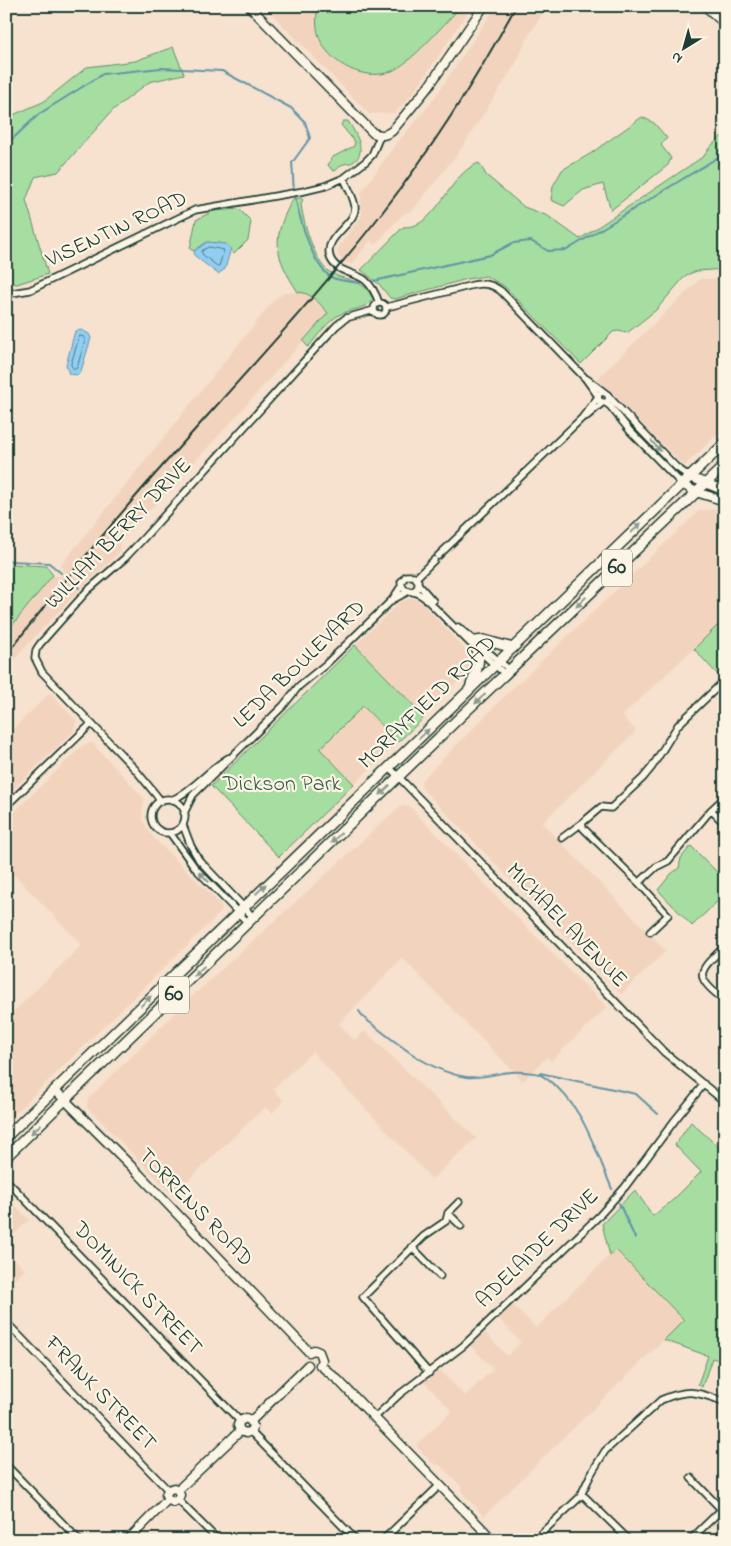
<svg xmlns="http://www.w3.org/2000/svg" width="731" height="1546" viewBox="0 0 731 1546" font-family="'Indie Flower',sans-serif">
<rect width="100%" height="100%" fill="#f6e2ce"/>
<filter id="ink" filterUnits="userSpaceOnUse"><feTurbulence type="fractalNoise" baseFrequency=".02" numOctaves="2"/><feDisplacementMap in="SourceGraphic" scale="10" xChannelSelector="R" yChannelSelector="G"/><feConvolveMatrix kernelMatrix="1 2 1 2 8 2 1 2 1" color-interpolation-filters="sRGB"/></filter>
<g filter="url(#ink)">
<path fill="#f2d4be" d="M264 6H472L414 92 395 113 369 114Z
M496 6H547L529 35 515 65 461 149 413 210 402 215 375 245 370 241 352 264 345 262 339 257 337 249 362 215 361 193 395 145 431 103Z
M700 279H725V427L684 466 597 379Z
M294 292H305L312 295 328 313 223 431 120 542 119 553 82 587 28 644 6 670V633L53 575 59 577 63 572 61 565 274 300 284 293Z
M716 509 725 511V619L622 716 636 731 542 823 666 951 621 994 422 788 421 781 508 693 699 511Z
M413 598 421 602 469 654 472 660 470 669 447 692 425 717 355 645 401 601Z
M50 693 76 720 74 731 6 796V729L10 732Z
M363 706 398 742 354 784 320 749Z
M92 743 144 798 142 819 151 835 221 905 222 911 6 1122V1019L82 945 6 866V820L83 745Z
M400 806H409L546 947 607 1007 551 1061 547 1057 523 1081 402 958 339 1024 354 1040 365 1031 476 1138 432 1179 312 1052 273 1089 284 1101 272 1113 265 1107 173 1195 87 1107 88 1099 183 1005Z
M6 1197 29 1220 6 1242Z
M6 1250 25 1270 6 1287Z
M615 1250 684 1320 484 1516 464 1495 461 1486 441 1466 431 1462 416 1445 452 1411 420 1378 437 1367 465 1396 493 1369 467 1342 481 1328 507 1356 521 1342 495 1315 510 1302 536 1328Z"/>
<path fill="#a6dda1" stroke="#628d6a" d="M318 6H460L457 11C442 26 411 63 392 71 368 81 338 68 324 47 316 35 315 20 318 6Z
M173 47 184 74 149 82 113 110 58 172 35 177 26 200 48 274 17 284 6 282V118L43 102 87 67 135 61Z
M642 117 654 123 667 138 661 145 671 158 668 165 611 210 603 184 583 190 564 206 551 200 553 186 562 170 590 154Z
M343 121H348C354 131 369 152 353 162 350 164 345 163 341 165 339 167 338 169 335 171L332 170 328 165 333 157 354 146 355 142 341 125Z
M725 133V269L697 271 686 275 656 310 627 333 618 331 613 332 581 364 504 286 486 276 467 279 395 299 390 298 379 284 361 270 403 227C438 229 448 173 479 163L486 175 524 207 548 216 580 239 704 156 710 147Z
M301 198 303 200 301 203C302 219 315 262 328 271 346 283 362 276 373 299 367 309 351 309 341 314 328 320 318 336 308 347L303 341 328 313C319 303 312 293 298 292 274 256 271 238 293 199Z
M239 209 251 221 248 240 234 254 226 244 207 242 194 251 190 249 196 220 213 211Z
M6 561 12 564 46 566 53 575 6 633Z
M721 622 725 626V668L718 675 694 649Z
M355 645 425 717 398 742 363 706 320 749 354 784 279 857 211 786Z
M691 846 725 880V894L692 926 658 890 671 874 679 868 681 858Z
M691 1122 725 1153V1362L712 1358 702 1387 698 1384 708 1356 664 1340 684 1320 616 1250 610 1256 602 1224 635 1190 653 1216 673 1200 701 1172 675 1145Z"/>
<path fill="#92cef2" stroke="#6494a6" d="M207 242 226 244 231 248 225 269 218 274 195 256 194 251Z
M82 330 89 334 91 338 81 371 78 375 69 374 66 365 75 331Z"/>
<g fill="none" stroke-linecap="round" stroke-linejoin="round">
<path stroke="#4d7780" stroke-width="1" d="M209 247 224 250 219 266H217L202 254V251Z
M80 336 84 337 85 340 77 368 74 369 71 365Z"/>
<path stroke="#6494a6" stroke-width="2" d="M6 145 39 114 103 74 161 68 222 71 291 108 305 122 310 138 292 163C293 172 293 182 294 191 298 212 312 269 333 278 341 281 352 282 360 283
M374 281 490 255 513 243 531 241 548 251 567 250 725 153
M6 558 11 561 49 563 61 573
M71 582 79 588
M359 1011 364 1018C395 1041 427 1071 466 1077 481 1079 496 1073 511 1072 518 1071 526 1072 534 1073 539 1073 543 1076 547 1079 583 1104 595 1150 612 1189
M540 1073 636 1094 658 1114
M619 1203 635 1238"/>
<g stroke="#1f3d34" stroke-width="9">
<path id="street" d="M344 178C347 187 354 197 355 207 356 225 323 236 330 257 335 272 354 272 365 280 372 286 376 294 379 303
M6 294 30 290 195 210 304 191 325 186 344 178 365 162 372 155 380 136
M374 309a6 6 0 1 1 12 0a6 6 0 1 1-12 0Z
M387 307 473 285C485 283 492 284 501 291L585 378 598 396
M587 379 604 392
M609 397 676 467 690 477
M606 403 609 399 608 395 604 392 600 393 598 396 599 401 606 403 610 406 630 431 682 484
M582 418 587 416 602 403
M438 556 582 418 598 397
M416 578 434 560
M419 585 433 601
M413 592 418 587V581L414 576H406L401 582C403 591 406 590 413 592 417 592 422 596 425 598L470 643 506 675
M392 600 407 592
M458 627 510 670
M389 767 664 1052 725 1102
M151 816a17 17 0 1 1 34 0a17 17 0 1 1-34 0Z
M172 800C194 790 208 770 228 758
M161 801 135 769 42 672 35 658 36 650 40 644 87 591 125 558 142 540 336 326 346 318 374 310
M6 806 91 724
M711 810 725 824
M184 813 193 795 283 706 299 686 325 665 392 600 402 585
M183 825 191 846 199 860 254 918
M170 833 196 869 248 923
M562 838 582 823
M639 883 656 867 668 861 711 810 725 797
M650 932 668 915 639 883 583 828 582 823 601 807 611 808 643 778 652 767 678 725 725 680
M725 946C697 973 693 975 725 1001
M8 1182 240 1421
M448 1213 461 1226
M412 1247 440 1276
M6 1322 168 1490
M429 1373 363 1297 424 1236 446 1221 448 1213 459 1202
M375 1417 400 1394 463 1346 599 1216 625 1187 675 1120 704 1084
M250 1431 356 1540
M6 1465 79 1540
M691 1478 721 1509
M582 1494 629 1540
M178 1500 218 1540
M383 1540 440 1485
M534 1540 580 1497 591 1474 605 1451 661 1400C689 1388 698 1392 725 1402
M690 1540 725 1506"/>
</g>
<g stroke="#1f3d34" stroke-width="11">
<path id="secondary" d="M249 6 373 133C381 136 385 136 392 131L429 86 484 6
M705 6 725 24
M714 6 725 17
M690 477 725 491
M682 484 696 492 725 501
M55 1090 139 1174 309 1352
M309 1352 314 1350 319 1352 322 1360 320 1365
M320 1365 338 1380 493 1540
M251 1421 308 1365
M240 1431 246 1433 251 1431 253 1426 251 1421
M240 1431 238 1425 240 1421 246 1418 251 1421
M178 1490 240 1431
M168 1499 173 1502 178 1500 180 1495 178 1490
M168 1499 166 1495 168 1490 174 1488 178 1490
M128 1540 168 1499"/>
</g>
<g stroke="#1f3d34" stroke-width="12">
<path id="primary" d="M476 641 484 640 513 648
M470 688C474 675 482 664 477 650
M6 1137 725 443
M6 1157 458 719 725 465"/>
</g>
<use href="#street" stroke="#fcf5e5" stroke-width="5.5"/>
<use href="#secondary" stroke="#fcf5e5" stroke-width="8"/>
<use href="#primary" stroke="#fcf5e5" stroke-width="9"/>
<path stroke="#1f3d34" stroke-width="2" d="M6 655C51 598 96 542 143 488 222 398 304 312 378 218 430 152 476 80 516 6"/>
</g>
<defs><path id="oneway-solid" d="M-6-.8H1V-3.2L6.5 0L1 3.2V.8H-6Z" transform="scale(1.25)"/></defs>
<g fill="#8e998c">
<use href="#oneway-solid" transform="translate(656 446) rotate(48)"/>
<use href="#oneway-solid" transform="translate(636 528) rotate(-44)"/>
<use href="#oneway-solid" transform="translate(581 602) rotate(136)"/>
<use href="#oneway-solid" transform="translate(480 699) rotate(137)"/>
<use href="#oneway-solid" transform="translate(424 734) rotate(-44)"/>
<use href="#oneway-solid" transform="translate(385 790) rotate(136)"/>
<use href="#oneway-solid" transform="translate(336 838) rotate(136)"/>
<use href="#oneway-solid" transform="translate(204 877) rotate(-134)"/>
<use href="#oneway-solid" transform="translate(261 889) rotate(-44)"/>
<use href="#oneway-solid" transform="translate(199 971) rotate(136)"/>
<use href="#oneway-solid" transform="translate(146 1001) rotate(-44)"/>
<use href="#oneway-solid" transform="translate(36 1129) rotate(136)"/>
</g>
</g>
<g text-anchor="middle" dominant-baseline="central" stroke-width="4.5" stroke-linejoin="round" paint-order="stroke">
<g fill="#fcf5e5" stroke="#617469" stroke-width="1">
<rect x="602" y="549.5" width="30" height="37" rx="4"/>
<rect x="159" y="976.5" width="30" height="37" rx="4"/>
</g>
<g font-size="21" font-weight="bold" fill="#1f3d34">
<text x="617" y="568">60</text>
<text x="174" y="995">60</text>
</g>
<g font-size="22" fill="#1f3d34" stroke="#fcf5e5">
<text transform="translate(117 230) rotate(-25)">VISENTIN ROAD</text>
<text transform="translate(119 534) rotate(-46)">WILLIAM BERRY DRIVE</text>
<text transform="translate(300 665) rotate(-44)">LEDA BOULEVARD</text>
<text transform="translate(428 703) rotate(-44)">MORAYFIELD ROAD</text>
<text transform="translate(566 926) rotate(46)">MICHAEL AVENUE</text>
<text transform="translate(195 1208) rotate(46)">TORRENS ROAD</text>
<text transform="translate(538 1249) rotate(-44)">ADELAIDE DRIVE</text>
<text transform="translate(137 1289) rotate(46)">DOMINICK STREET</text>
<text transform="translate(100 1394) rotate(46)">FRANK STREET</text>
</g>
<g font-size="22" fill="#3a5d4a" stroke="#fcf5e5">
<text x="282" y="785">Dickson Park</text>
</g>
</g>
<rect width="731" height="1546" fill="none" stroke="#fcf5e5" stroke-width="25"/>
<rect x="12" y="12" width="706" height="1521" fill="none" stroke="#1f3d34" stroke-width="2" filter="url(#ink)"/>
<g transform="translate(684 48) rotate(217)" stroke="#fcf5e5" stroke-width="4" paint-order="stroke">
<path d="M0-4L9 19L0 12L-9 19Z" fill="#1f3d34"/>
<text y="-8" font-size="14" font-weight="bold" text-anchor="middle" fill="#1f3d34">N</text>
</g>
</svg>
